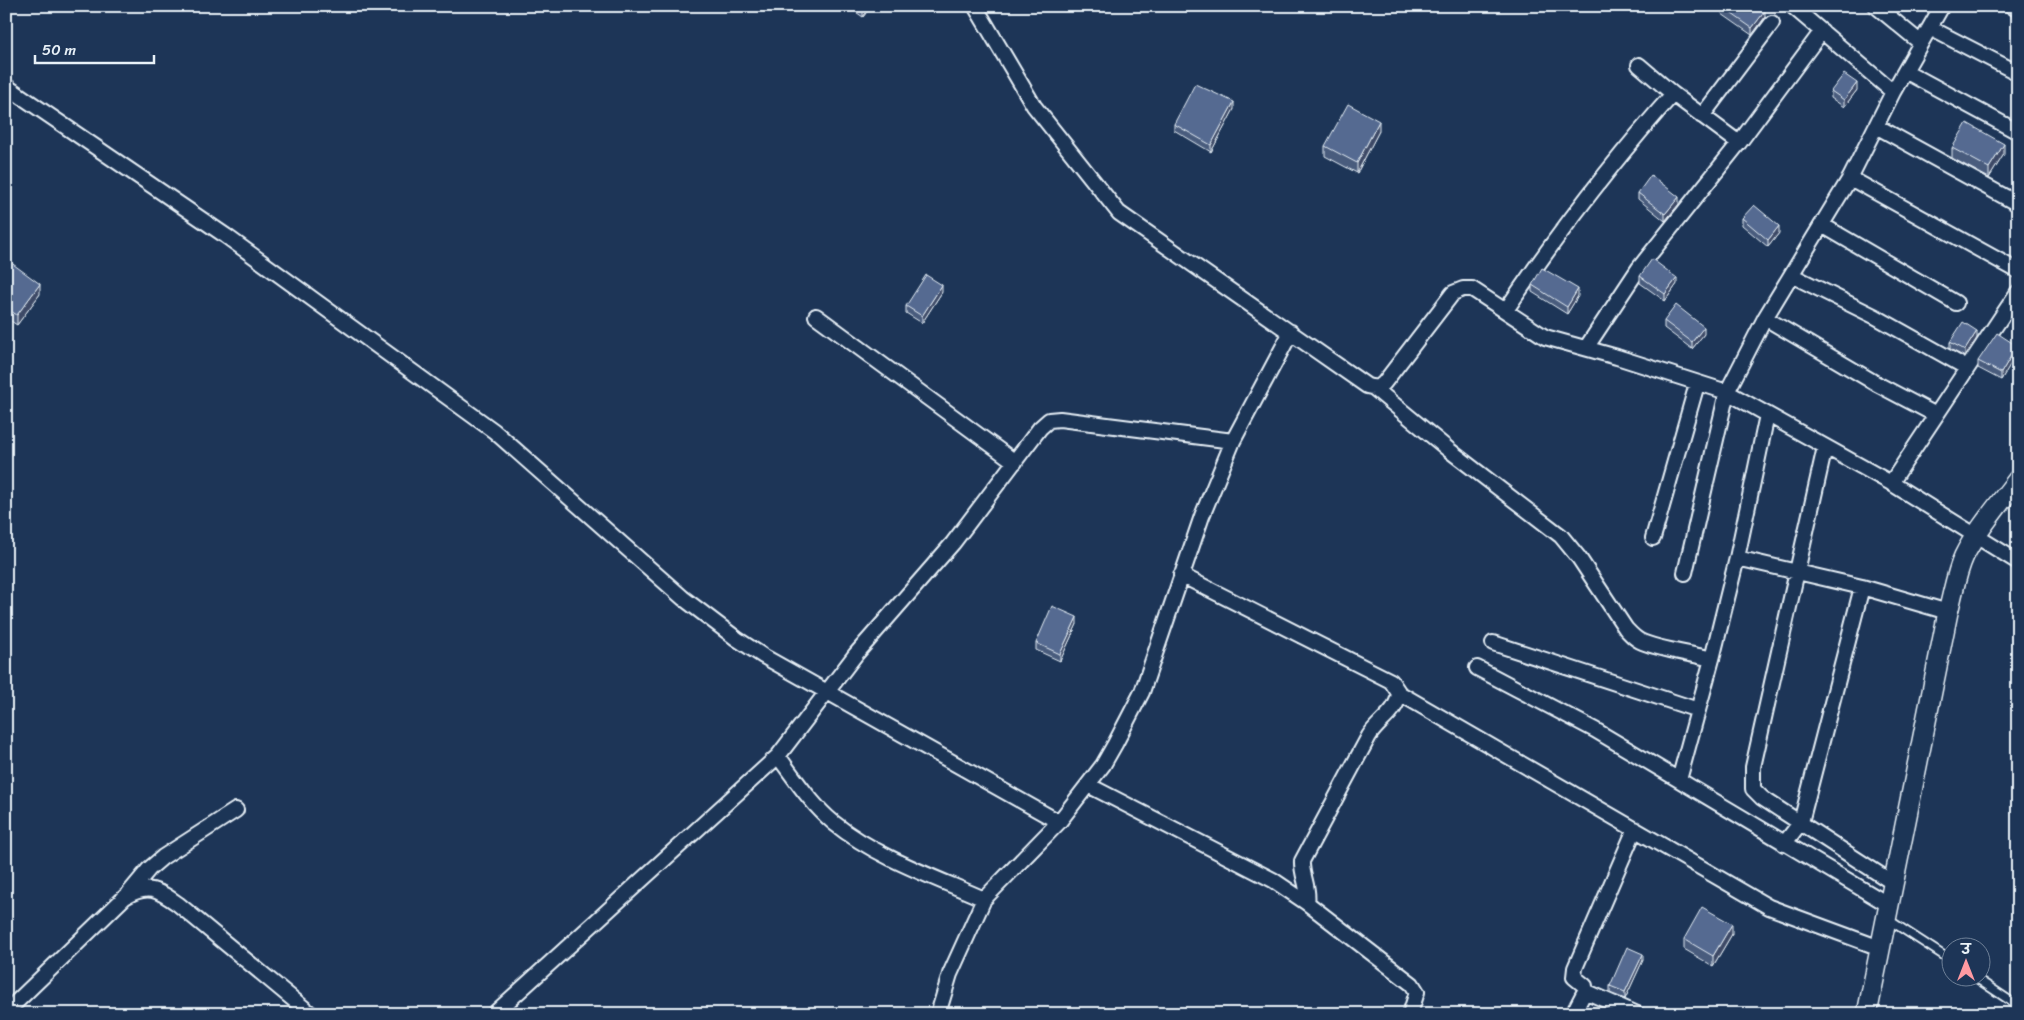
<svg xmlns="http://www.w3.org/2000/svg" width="2024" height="1020" viewBox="0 0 2024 1020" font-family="Sriracha,'Playpen Sans Deva',sans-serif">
<rect width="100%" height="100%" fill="#1d3557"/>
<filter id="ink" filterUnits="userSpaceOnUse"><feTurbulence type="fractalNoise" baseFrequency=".02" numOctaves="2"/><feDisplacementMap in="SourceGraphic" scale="10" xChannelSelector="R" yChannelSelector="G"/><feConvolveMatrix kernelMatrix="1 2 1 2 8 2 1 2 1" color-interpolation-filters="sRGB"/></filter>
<g filter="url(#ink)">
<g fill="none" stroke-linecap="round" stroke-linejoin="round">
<g stroke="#e8f1f8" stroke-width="11">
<path id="lane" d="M1889 920 1952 961
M1976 978 2018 1006"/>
</g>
<g stroke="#e8f1f8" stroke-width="18">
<path id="street" d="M975 6 1034 106 1119 213 1367 386C1374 388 1379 388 1384 383L1453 293 1463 289H1472L1545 337 1617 357 1727 392 1891 483 2018 562
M1792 6 1893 92
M1876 6 1921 43
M2012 6 2018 10
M1930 28 2018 73
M1639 65 1673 94 1739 143
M1905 71 2018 132
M6 86 226 236 494 431 683 598 737 639 763 656 1059 822
M1702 116 1772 23
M1876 126 2018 204
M1850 178 2018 271
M1822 225 1956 303
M1791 275 1876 317 1967 368
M1506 310C1557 235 1612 162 1673 94
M816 316 1015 462
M1765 318 1877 384 1936 415
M1586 348 1639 268 1739 143 1822 31
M1374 388 1449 450 1561 536 1579 558 1626 629C1630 633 1634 638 1640 641 1656 649 1693 654 1712 659
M1825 447 1753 767V789L1762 798 1893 883
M1891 483 2018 292
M1653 538 1697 384
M1737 558 1767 415
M1685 573 1727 392 1765 318 1850 178 1893 92 1942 6
M1181 575 1391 681 1399 693C1397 713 1379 720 1369 736L1302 861C1301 875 1310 888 1307 903
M1493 643 1698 710
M1477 668 1595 730 1889 905
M1399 693 1769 907 1880 948
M778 756C795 779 812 805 834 823 876 857 934 877 984 899
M1679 780 1712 659 1737 558 1862 587 1948 612
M1088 785 1273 880 1307 903 1412 984 1417 992 1410 1014
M1784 844 1801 822 1862 587
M129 893 149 869 163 857 236 810
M1585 991 1637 1014
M6 1012 125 897C148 883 158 890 178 904L311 1014
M494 1014 778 756 856 654 953 543 1040 428 1049 420 1060 419 1233 441
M938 1014 950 974 984 899 1059 822 1103 765 1115 744 1142 692 1202 516 1233 441 1291 332
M1573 1014 1585 991V986L1574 977 1575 968 1635 829"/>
</g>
<g stroke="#e8f1f8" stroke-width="22">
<path id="secondary" d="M1867 1014 1948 612C1953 594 1956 573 1964 556 1976 531 2001 502 2018 479"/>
</g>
<use href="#lane" stroke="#1d3557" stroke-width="7"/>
<use href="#street" stroke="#1d3557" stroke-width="14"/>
<use href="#secondary" stroke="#1d3557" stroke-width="19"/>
</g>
<path fill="#495b7d" stroke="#e8f1f8" d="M847 6H871L863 17Z
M1722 7 1765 17 1752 35 1722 14Z
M2018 49V63L2015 62V55Z
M1857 90 1844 107 1831 98V91Z
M1234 109 1211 152 1174 130V124Z
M1379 131 1357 173 1325 156V146Z
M1952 148 2004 154 1989 178 1952 158Z
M1638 193 1679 204 1665 221 1638 199Z
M1742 218 1779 233 1768 247 1742 225Z
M6 259 40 294 17 325 6 318Z
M1640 276 1677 284 1665 301 1640 283Z
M1532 285 1578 296 1567 314 1532 292Z
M942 292 922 323 906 313V306Z
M1664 321 1704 334 1692 349 1664 328Z
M1977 338 1965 357 1950 349V342Z
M2017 353 2001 380 1978 368V361Z
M1077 624 1060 661 1036 650V643Z
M1732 934 1713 966 1684 949V939Z
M1643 960 1625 999 1610 993V986Z"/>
<path fill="#3c4a66" stroke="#e8f1f8" d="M864 6H871L863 17V8Z
M1765 11V17L1752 35V28Z
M1857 83V90L1844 107V100Z
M1234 102V109L1211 152V145Z
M1379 121V131L1357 173V163Z
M2004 144V154L1989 178V168Z
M1679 197V204L1665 221V214Z
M1779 226V233L1768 247V240Z
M1677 278V284L1665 301V294Z
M40 284V294L17 325V315Z
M942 285V292L922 323V316Z
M1578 289V296L1567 314V307Z
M1704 327V334L1692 349V342Z
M1977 331V338L1965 357V350Z
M2017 346V353L2001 380V373Z
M1077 617V624L1060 661V654Z
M1732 924V934L1713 966V956Z
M1643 954V960L1625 999V992Z"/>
<path fill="#556a91" stroke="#e8f1f8" d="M1723 6H1761L1765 11 1752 28 1722 7Z
M2018 49V56L2015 55Z
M1844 74 1857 83 1844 100 1831 91Z
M1195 84 1234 102 1211 145 1174 124Z
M1348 104 1379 121 1357 163 1325 146Z
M1967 123 2004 144 1989 168 1952 148Z
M1651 175 1679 197 1665 214 1638 193Z
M1754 205 1779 226 1768 240 1742 218Z
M6 259 40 284 17 315 6 308Z
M1652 259 1677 278 1665 294 1640 276Z
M1542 268 1578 289 1567 307 1532 285Z
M926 275 942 285 922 316 906 306Z
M1676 305 1704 327 1692 342 1664 321Z
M1963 322 1977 331 1965 350 1950 342Z
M1997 333 2017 346 2001 373 1978 361Z
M1052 606 1077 617 1060 654 1036 643Z
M1702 907 1732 924 1713 956 1684 939Z
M1627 947 1643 954 1625 992 1610 986Z"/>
</g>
<rect width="2024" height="1020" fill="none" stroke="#1d3557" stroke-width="25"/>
<rect x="12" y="12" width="1999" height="995" fill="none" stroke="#e8f1f8" stroke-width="2" filter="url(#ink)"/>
<g transform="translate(1966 962)"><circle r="24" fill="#1d3557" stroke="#6e8097"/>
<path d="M0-4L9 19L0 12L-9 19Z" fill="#ff9aa2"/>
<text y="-8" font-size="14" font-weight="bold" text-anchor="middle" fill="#e8f1f8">उ</text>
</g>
<path d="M35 55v8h119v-8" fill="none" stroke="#e8f1f8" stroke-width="2.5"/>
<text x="42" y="55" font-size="15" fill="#e8f1f8" stroke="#1d3557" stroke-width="4" paint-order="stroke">50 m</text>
</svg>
